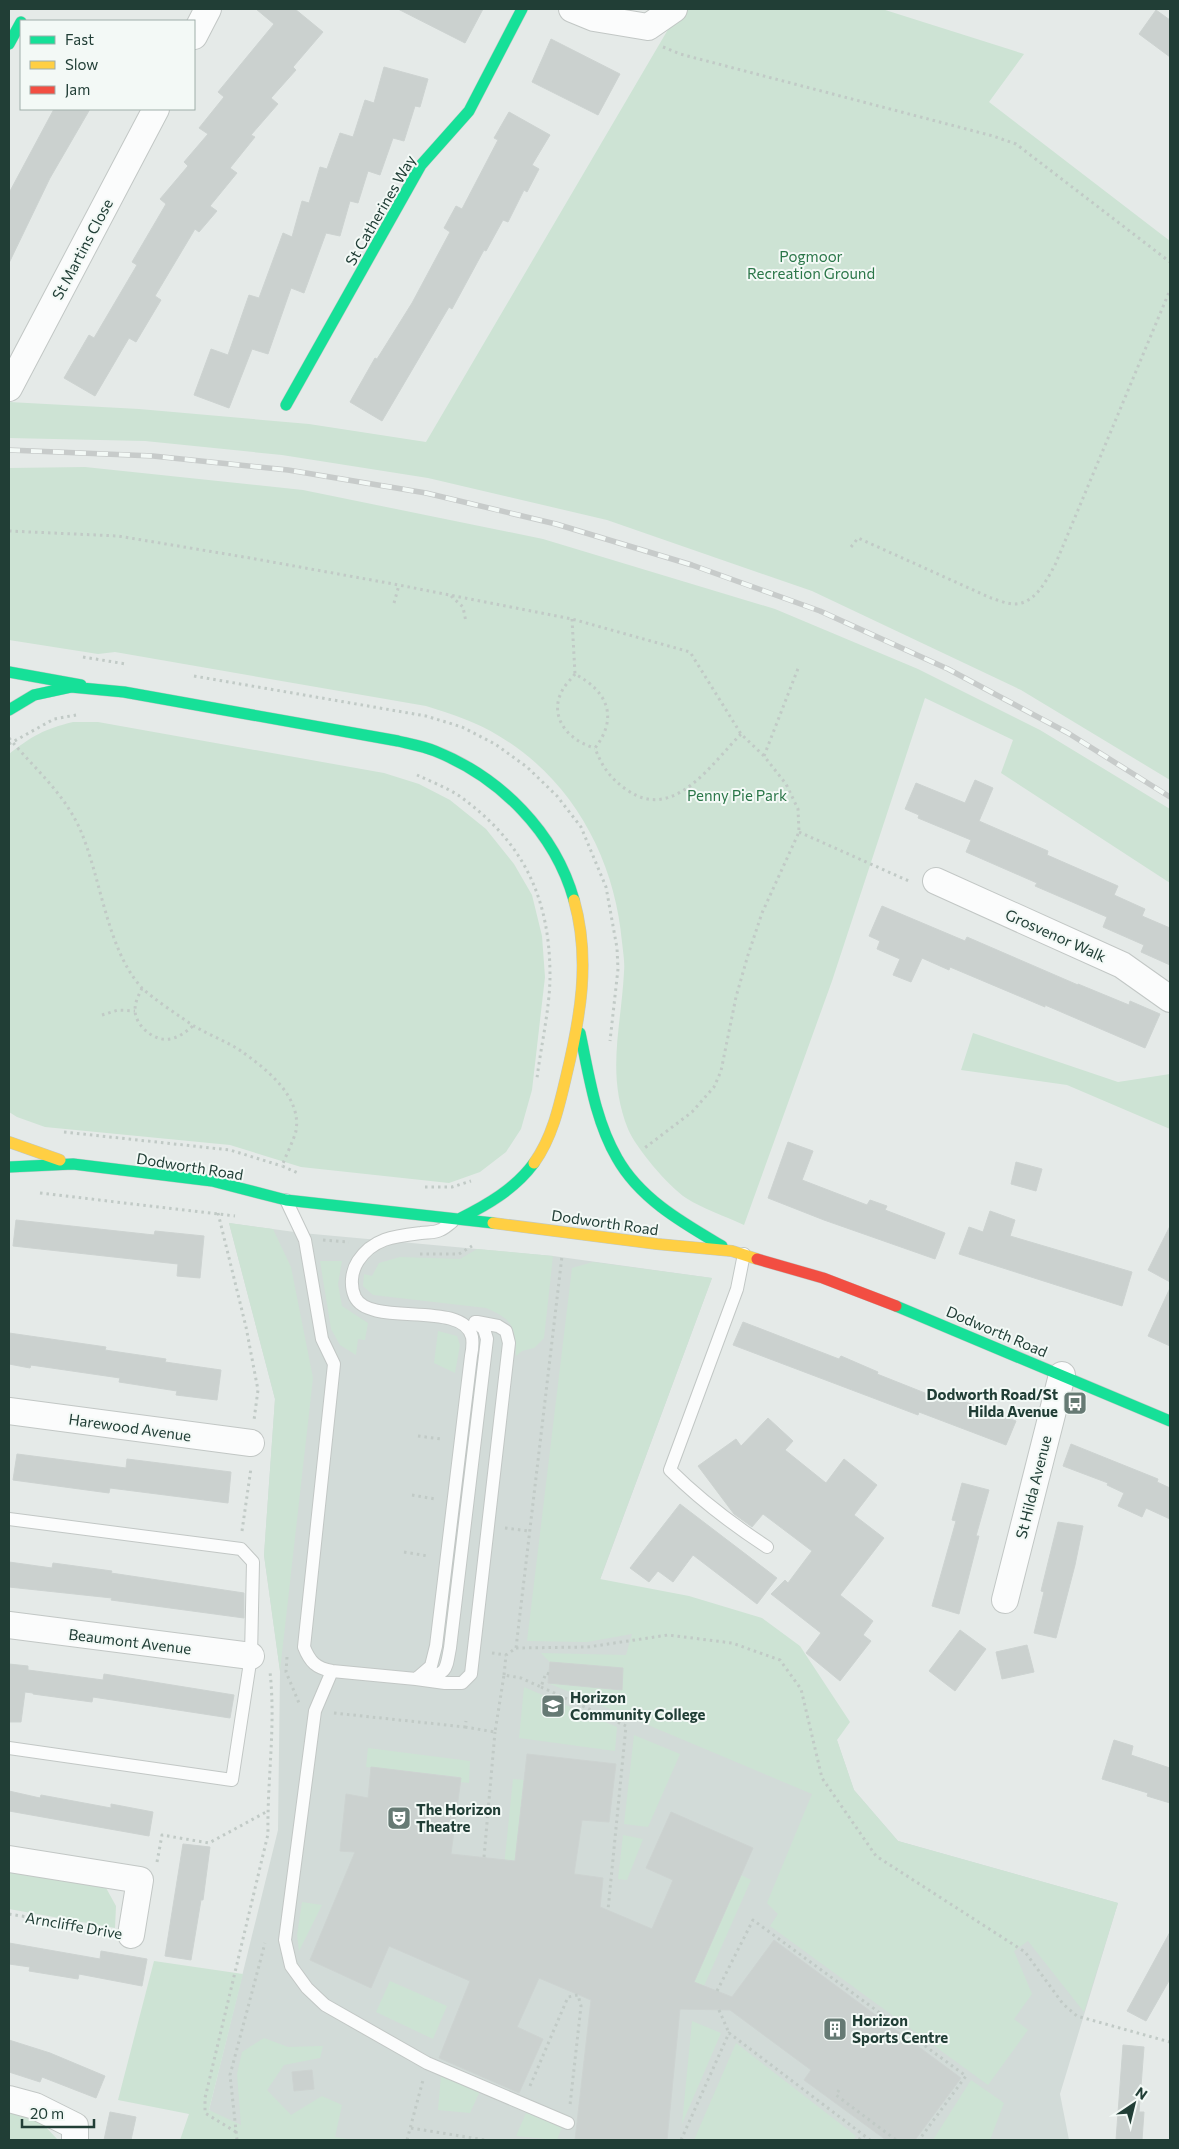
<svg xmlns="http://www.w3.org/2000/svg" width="1179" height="2149" viewBox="0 0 1179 2149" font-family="Commissioner,sans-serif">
<rect width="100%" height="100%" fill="#e5eae8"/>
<path fill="#d2dbd8" d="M229 1223 302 1233 553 1256 712 1278 587 1615 812 1667 854 1790 898 1841 1118 1903 1060 2094 1069 2140H252L209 2110 278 1830 280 1671 264 1555 275 1399Z"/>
<path fill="#cde3d4" d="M680 9H882L1024 54 989 102 1170 241V780L1021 690 812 591 607 520 428 478 282 455 145 441 9 438V402L139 409 309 424 426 442Z
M85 467 303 490 543 539 775 609 918 669 1040 730 1170 809V883L1001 773 1013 740 925 698 832 981 744 1225C725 1216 703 1209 686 1198 668 1186 636 1148 628 1129 606 1073 621 1029 624 972 625 962 623 952 622 942 615 859 572 779 499 736 477 722 451 714 426 706L115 652 98 654 9 640V468Z
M73 722H98L384 773 419 784 450 800 486 829 514 864 532 895 542 936 545 977 532 1090 521 1129 506 1152 480 1172 449 1183 301 1167 230 1145 45 1127 17 1117 9 1112V754C32 736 44 729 73 722Z
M973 1033 1118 1082 1170 1074V1129L1067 1085 961 1070Z
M229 1223 273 1229 291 1267 313 1378 280 1671 264 1555 275 1399Z
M477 1249 553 1256 544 1338 534 1348 522 1351 516 1356C515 1327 514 1320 486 1308L373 1295 363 1286 364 1274 372 1276 379 1263 400 1257 460 1259Z
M320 1261H342L338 1284 342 1306 368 1323 365 1340 358 1339 356 1355 340 1345 331 1329Z
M593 1262 712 1278 600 1579 689 1596 762 1618 800 1646 850 1722 837 1740 854 1790 898 1841 1118 1903 1084 2012 1028 1941 1014 1951 1032 1994 1014 2019 1028 2030 988 2085 770 1926 778 1914 767 1903 812 1794 548 1683 550 1662 541 1653 626 1655 632 1634 587 1642 527 1641 572 1268Z
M438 1331 457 1336 460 1345 455 1373 434 1363Z
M524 1687 617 1727 615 1751 519 1738Z
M634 1735 680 1754 648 1827 624 1824Z
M368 1748 470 1761 469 1783 460 1782V1777L366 1767Z
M513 1779 524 1780 514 1867 504 1866Z
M623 1835 643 1839 627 1880 618 1879Z
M9 1870 105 1886 116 1906 115 1928 9 1909Z
M741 1875 751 1880 704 1986 694 1982Z
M302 1902 322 1905 299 1951 297 1935Z
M154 1961 243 1974 209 2110 241 2125 237 2074 242 2052 264 2038 288 2047 323 2046 320 2058 284 2065 267 2090 291 2115 322 2096 342 2105 335 2137 354 2140H180L189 2114 118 2100Z
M390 1981 447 2006 433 2039 376 2012Z
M692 2021 721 2033 682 2124Z
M736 2043 856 2136 853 2140H694Z
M441 2075 480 2091 470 2113 438 2110Z
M971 2080 1004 2103 990 2140H933Z
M16 2113 42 2123 58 2140H9V2114Z
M526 2113 562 2127 557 2140 516 2136Z"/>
<path fill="#cbd1cf" stroke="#cdd3d1" d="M256 9H295L323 32 293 67 296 70 271 98 278 104 251 135 255 137 230 168 237 173 210 206 217 211 199 232 195 229 155 296 161 300 136 342 129 338 95 396 64 378 89 335 94 338 137 265 132 262 166 204 160 199 188 166 184 162 208 134 199 128 224 97 218 92 274 24Z
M398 9H483L465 43Z
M1156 10 1170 20V57L1139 34Z
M551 39 620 74 598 115 532 82Z
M384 67 428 79 420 107 415 106 404 141 393 138 380 175 368 171 358 203 350 201 340 236 326 233 304 293 291 288 268 354 252 349 229 408 194 395 211 349 228 355 249 295 259 298 283 233 292 237 302 201 309 203 320 167 327 169 340 133 353 137 365 100 374 103Z
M54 109H90L50 178 9 263V193Z
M509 112 550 135 532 165 539 169 527 192 524 190 508 222 503 220 486 251 484 250 452 309 449 307 382 421 350 402 375 358 377 359 412 303 450 232 444 228 456 206 462 209 498 140 494 138Z
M975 780 993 788 979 821 1048 851 1047 855 1118 886 1114 895 1145 909 1142 916 1170 928V965L1141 952 1144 945 1103 927 1107 917 1035 886 1037 883 966 852 971 840 918 818 919 815 905 809 916 783 965 803Z
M882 906 965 941 967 937 1078 985V984L1129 1005 1130 1001 1160 1014 1145 1048 1045 1005V1007L950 967 949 970 922 958 911 982 893 975 900 959 877 949 880 941 869 936Z
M788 1142 813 1151 802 1180 867 1205 870 1200 887 1206 885 1210 945 1233 935 1259 824 1220 768 1198Z
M1016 1162 1042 1169 1036 1191 1011 1184Z
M990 1211 1015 1220 1010 1236 1132 1272 1122 1306 959 1254 969 1227 983 1232Z
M16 1220 154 1235 155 1231 204 1236 200 1278 177 1276 178 1264 13 1246Z
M1170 1226V1282L1148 1270Z
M1170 1288V1346L1148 1336Z
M743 1322 839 1359 841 1356 878 1372 877 1374 935 1397 937 1391 1016 1421 1006 1445 919 1412 918 1415 733 1345Z
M9 1333 106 1347 105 1350 166 1359 165 1362 221 1370 217 1400 176 1395 177 1391 119 1382 120 1378 31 1365 30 1368 9 1364Z
M768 1418 793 1441 785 1450 826 1483 844 1459 877 1485 854 1515 884 1538 840 1595 873 1621 863 1635 871 1641 840 1681 806 1653 821 1633 771 1594 785 1580 788 1583 812 1551 763 1514 752 1527 734 1514 698 1466 736 1439 741 1446Z
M1071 1444 1158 1479 1157 1482 1170 1488V1519L1146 1508 1142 1517 1118 1506 1124 1493 1107 1485 1108 1483 1063 1466Z
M17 1454 126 1468 127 1459 231 1472 228 1503 110 1488 109 1493 13 1480Z
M962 1483 989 1490 976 1536H979L959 1614 932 1606 956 1521 952 1520Z
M680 1504 777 1578 757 1604 693 1555 673 1582 658 1571 649 1582 630 1568Z
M1058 1522 1083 1526 1075 1565 1056 1638 1034 1633 1044 1592 1041 1591Z
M9 1562 52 1568 53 1563 112 1571 111 1573 244 1593V1618L111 1600 112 1598 9 1587Z
M960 1630 986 1649 955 1691 929 1671Z
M1027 1645 1034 1672 1002 1679 996 1652Z
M550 1662 623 1668 622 1690 548 1683Z
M9 1664 28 1666V1670L103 1680 104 1674 234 1695 230 1718 93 1697 92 1702 33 1694V1693L25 1692 21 1722H9Z
M1114 1740 1133 1746 1131 1755 1170 1768V1803L1147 1796 1148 1793 1102 1779Z
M527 1754 616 1764 609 1822 582 1820 574 1874 603 1878 600 1907 652 1929 673 1880 646 1868 671 1812 753 1848 694 1982 732 1997 774 1940 961 2078 915 2140H886L804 2080 811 2070 730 2010 680 2009 667 2140H575L591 2000 539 1978 517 2027 543 2039 519 2093 439 2058 470 1981 389 1946 371 1988 310 1960 355 1852 340 1851 346 1794 368 1798 371 1767 461 1778 451 1854 515 1861Z
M9 1791 40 1798 41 1795 111 1808V1804L153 1812 149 1836 9 1811Z
M183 1844 210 1847 203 1900H201L191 1960 165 1956Z
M1170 1932V1979L1146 2021 1127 2011Z
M9 1943 100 1959 101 1951 147 1959 142 1986 79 1974 78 1979 29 1971 30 1967 9 1964Z
M9 2040 50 2053 105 2076 96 2098 42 2077 40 2082 9 2072Z
M1123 2045 1144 2047 1139 2112H1144L1142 2140H1116Z
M312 2070 314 2089 294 2091 292 2072Z
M110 2112 136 2117 131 2140H104Z"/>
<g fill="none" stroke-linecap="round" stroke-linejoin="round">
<g stroke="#c2c7c5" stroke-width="14">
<path id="lane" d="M286 1200 305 1240 322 1339 334 1364 304 1647C310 1662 316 1668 332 1671L416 1679 431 1666 436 1646 471 1356C472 1351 473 1343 472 1337 463 1299 370 1328 355 1297 350 1286 351 1272 358 1261 373 1238 395 1236 421 1233 427 1232 435 1233 440 1230 444 1229 449 1224 452 1222
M744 1254 737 1289 670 1470C700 1500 732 1524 767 1547
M9 1519 241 1549 253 1562 251 1656 232 1780 9 1748
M332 1671 315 1711 285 1940 291 1966 307 1988 325 2005 427 2063 568 2123
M426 1677C448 1674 446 1668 450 1648L487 1339 484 1329 475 1322
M416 1679 445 1683H462L471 1674 509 1343 506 1331 498 1326 477 1322"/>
</g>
<g stroke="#c2c7c5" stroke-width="28">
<path id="street" d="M572 9 594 18 648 27 674 9
M194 36 208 9
M9 388 156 109
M936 881 1122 965 1170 999
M9 1411 251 1443
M1005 1600 1062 1375
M9 1625 251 1656
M9 1859 140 1880 131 1935
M9 2099 35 2106 75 2126V2140"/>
</g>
<g stroke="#c0c8c5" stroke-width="12">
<path id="fast" d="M9 44 21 22
M286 405 421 165 469 111 522 9
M9 672 81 685
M9 710 34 695 71 687 124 692 398 741C410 744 423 746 435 751 500 777 555 832 574 900
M580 1033C589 1075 595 1120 617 1158 640 1199 683 1223 722 1246
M9 1167 73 1164 212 1181 286 1200 493 1223
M459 1219C487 1205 515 1189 534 1163
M896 1306 1170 1421"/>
</g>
<g stroke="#c0c8c5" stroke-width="12">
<path id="slow" d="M9 1142 60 1160
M534 1163C552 1138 559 1107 566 1077 580 1019 591 960 574 900
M493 1223 657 1244 732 1251 757 1259"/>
</g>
<g stroke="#c0c8c5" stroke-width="12">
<path id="jam" d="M757 1259 823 1278 896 1306"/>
</g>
<path stroke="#c1cac6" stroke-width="3" stroke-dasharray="2.5 4" stroke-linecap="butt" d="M663 47 680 54 993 136 1016 144 1170 262
M9 531 118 536 250 558 399 585 572 619 690 652 741 734 764 756 786 784 798 809 799 832 762 913 748 955 736 997 721 1071 714 1087 692 1112 642 1150
M851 547 858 538 991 598C998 600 1007 604 1014 604 1035 604 1046 581 1055 565L1170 290
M451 596 463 607 466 622
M394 603 399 585
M572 619 575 674C607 691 619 717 595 748 602 767 611 779 627 790 674 823 712 763 741 734
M83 657 126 664
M575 674C571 679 566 684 563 689 547 717 569 741 595 748
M194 676 426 716 462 727 495 744 527 767 557 796 581 827 606 887 617 948 618 969 610 1041
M9 738C33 767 62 791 79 827 101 875 106 949 142 988 152 998 182 1018 194 1026 209 1035 226 1041 241 1051 265 1068 302 1096 296 1131 293 1142 286 1155 282 1166L300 1174
M9 744 54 719 76 715
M764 756 799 666
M417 775C430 781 445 787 458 795 523 841 550 897 550 976 550 1007 541 1046 537 1078
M799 832 911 882
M142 988C139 995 135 1001 135 1010 135 1026 155 1042 170 1039 180 1037 187 1031 194 1025
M102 1015 118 1010 135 1011
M64 1132 230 1150 282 1166
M425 1187H452L471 1181
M40 1193 235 1216
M218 1213 246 1327 258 1390 254 1420
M323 1240 349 1242
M420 1254H459L472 1246
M418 1436 441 1439
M412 1495 435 1499
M505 1528 529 1531
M242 1531 251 1468
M404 1552 428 1556
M516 1648 588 1647 668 1635 732 1643 780 1660 801 1689 822 1778 876 1856 1025 1952 1063 2004 1077 2016 1170 2042
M492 1653 506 1655
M287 1657 286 1672 299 1703
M504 1675 506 1655 516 1648 562 1256
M541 1687 626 1726 608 1910
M334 1713 465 1727 466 1721
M465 1727 495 1732 504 1675 521 1678 541 1687 546 1673 549 1674
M484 1857 495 1732
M157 1862 162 1835 209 1843 268 1811
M9 1914 107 1930
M717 1991 753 1920 966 2076 919 2140
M719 2010 729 2033
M530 2086 568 1997 578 1995 581 2006 570 2105
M839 2090 836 2095 896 2140
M411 2128 485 2140
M236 2132 205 2113V2098L268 1834C267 1780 276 1726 270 1672
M237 2140 230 2075 265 1943
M407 2140 423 2080
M681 2140 729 2033 870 2140
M859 2140 862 2135"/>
<use href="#lane" stroke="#fbfcfc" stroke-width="12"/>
<use href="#street" stroke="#fbfcfc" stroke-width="26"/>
<use href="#fast" stroke="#16e098" stroke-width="11"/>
<use href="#slow" stroke="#ffcf43" stroke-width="11"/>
<use href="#jam" stroke="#f24e42" stroke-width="11"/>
<g stroke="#c7cbca" stroke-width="5.5">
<path id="rail" d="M9 450 153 456 288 470 426 493 556 524 692 565 820 611 948 669 1068 733 1170 797"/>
</g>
<use href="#rail" stroke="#f3f9f6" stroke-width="4" stroke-dasharray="11" stroke-linecap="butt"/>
</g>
<defs>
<g id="bus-square" transform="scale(1.25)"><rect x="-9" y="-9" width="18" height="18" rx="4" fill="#667a74" stroke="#f3f9f6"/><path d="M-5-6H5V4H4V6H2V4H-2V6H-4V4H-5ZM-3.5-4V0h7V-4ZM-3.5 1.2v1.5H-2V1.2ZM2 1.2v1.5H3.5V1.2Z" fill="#fff"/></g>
<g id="school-square" transform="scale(1.25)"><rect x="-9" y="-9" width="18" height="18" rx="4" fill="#667a74" stroke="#f3f9f6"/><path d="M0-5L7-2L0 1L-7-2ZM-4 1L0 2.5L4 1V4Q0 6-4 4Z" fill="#fff"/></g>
<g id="theatre-square" transform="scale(1.25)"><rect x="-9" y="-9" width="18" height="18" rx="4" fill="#667a74" stroke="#f3f9f6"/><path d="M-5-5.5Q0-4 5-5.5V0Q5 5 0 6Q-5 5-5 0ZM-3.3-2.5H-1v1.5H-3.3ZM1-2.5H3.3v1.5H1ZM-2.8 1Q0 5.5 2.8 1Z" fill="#fff"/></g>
<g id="building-square" transform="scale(1.25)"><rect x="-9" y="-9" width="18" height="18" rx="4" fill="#667a74" stroke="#f3f9f6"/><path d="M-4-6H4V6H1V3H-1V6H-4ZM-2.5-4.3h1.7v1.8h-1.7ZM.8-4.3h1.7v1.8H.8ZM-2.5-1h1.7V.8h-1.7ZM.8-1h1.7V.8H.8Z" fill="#fff"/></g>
</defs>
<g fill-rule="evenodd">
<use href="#bus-square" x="1075" y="1403"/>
<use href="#school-square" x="553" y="1706"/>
<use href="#theatre-square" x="399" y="1818"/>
<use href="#building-square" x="835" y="2029"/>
</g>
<g text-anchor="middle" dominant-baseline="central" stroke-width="4" stroke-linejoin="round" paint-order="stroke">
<g font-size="15" fill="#213e36" stroke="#f3f9f6">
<text transform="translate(380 210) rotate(-60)">St Catherines Way</text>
<text transform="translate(82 249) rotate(-62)">St Martins Close</text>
<text transform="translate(1056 935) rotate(24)">Grosvenor Walk</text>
<text transform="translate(190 1166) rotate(9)">Dodworth Road</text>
<text transform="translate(605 1222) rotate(8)">Dodworth Road</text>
<text transform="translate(997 1331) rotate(23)">Dodworth Road</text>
<text transform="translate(130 1427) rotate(8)">Harewood Avenue</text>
<text transform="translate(1033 1487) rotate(-76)">St Hilda Avenue</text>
<text transform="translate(130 1641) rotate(7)">Beaumont Avenue</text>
<text transform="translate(74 1925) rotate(10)">Arncliffe Drive</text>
</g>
<g font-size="15" fill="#2a7648" stroke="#f3f9f6">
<text x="811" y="256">Pogmoor<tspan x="811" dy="17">Recreation Ground</tspan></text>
<text x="737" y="795">Penny Pie Park</text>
</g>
<g font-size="15" font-weight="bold" fill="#213e36" stroke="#f3f9f6" text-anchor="start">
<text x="1058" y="1394" text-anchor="end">Dodworth Road/St<tspan x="1058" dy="17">Hilda Avenue</tspan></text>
<text x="570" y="1697">Horizon<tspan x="570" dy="17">Community College</tspan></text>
<text x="416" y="1809">The Horizon<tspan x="416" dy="17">Theatre</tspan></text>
<text x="852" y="2020">Horizon<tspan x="852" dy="17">Sports Centre</tspan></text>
</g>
</g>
<rect width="1179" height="2149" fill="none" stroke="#213e36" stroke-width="20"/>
<rect x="20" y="20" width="175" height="90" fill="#f3f9f6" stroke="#9faea9"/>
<rect x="30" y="36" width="25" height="8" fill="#16e098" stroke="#9faea9"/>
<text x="65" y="45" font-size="15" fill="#213e36">Fast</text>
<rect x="30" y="61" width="25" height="8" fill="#ffcf43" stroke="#9faea9"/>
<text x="65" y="70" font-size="15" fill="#213e36">Slow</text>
<rect x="30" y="86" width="25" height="8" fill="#f24e42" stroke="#9faea9"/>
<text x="65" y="95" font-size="15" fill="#213e36">Jam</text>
<g transform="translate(1134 2104) rotate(35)" stroke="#f3f9f6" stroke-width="4" paint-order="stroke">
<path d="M0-4L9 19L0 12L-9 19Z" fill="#213e36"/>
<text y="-8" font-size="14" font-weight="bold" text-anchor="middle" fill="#213e36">N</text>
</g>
<path d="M22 2119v8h72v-8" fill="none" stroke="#213e36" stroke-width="2.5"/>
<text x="30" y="2119" font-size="15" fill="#213e36" stroke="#f3f9f6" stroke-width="4" paint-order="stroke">20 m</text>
</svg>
